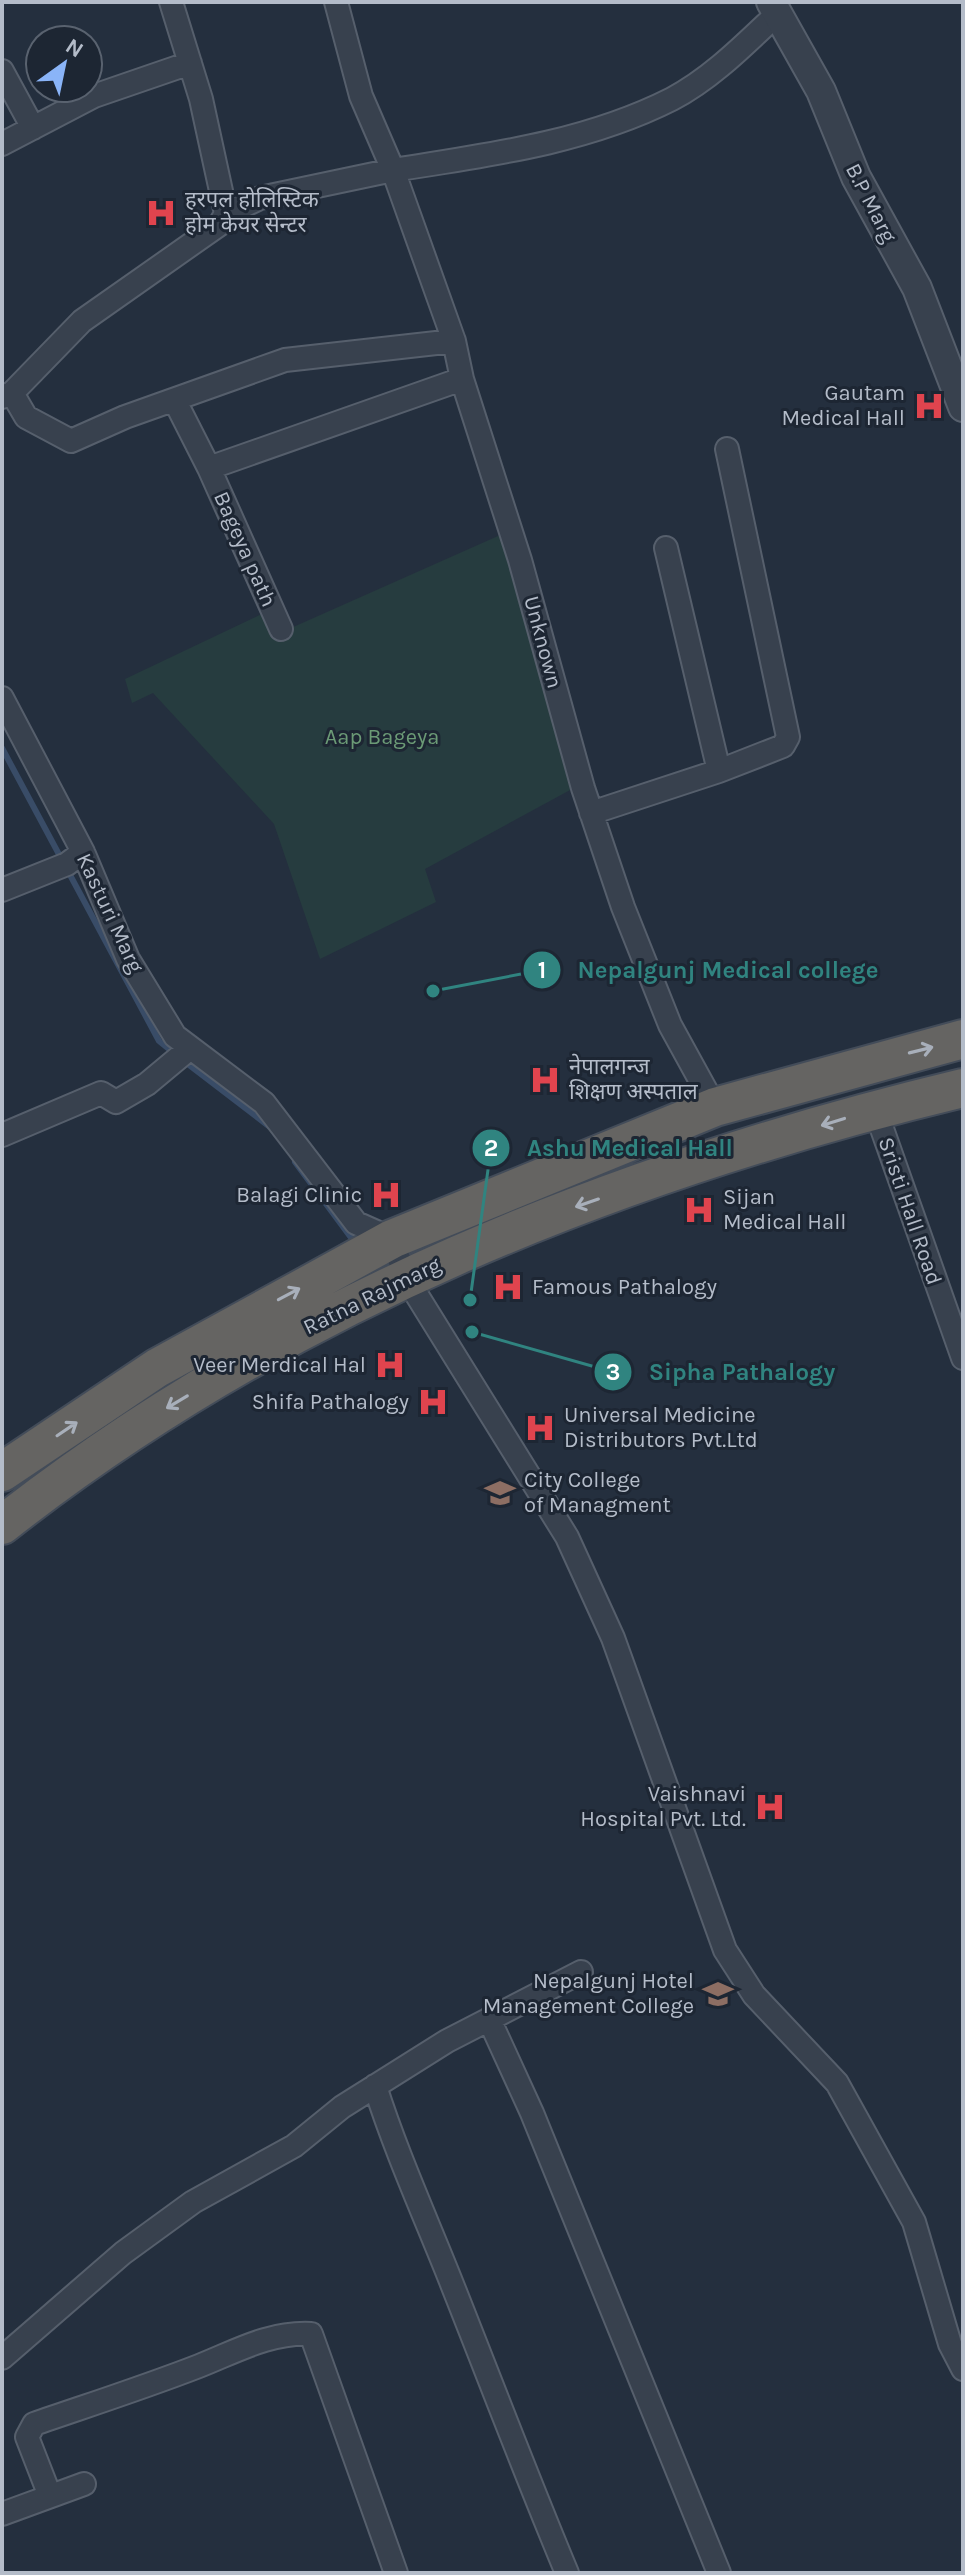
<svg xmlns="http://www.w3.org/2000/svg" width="965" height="2575" viewBox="0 0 965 2575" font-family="Karla,'Noto Sans Devanagari',sans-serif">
<rect width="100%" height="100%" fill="#242f3e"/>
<path fill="#263c3f" d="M507 532 572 789 425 869 436 902 320 959 274 824 153 693 132 703 125 679 268 611 291 628Z"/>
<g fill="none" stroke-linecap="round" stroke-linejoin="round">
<path stroke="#394c67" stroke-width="6" d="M2 748 159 1041 175 1054
M184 1061 270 1127
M295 1162 355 1243"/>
<g stroke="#565f6c" stroke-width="26">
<path id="minor" d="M2 71 33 128
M2 144 94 96 190 63
M226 214 260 198 393 170 361 96 336 2
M12 393 26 417 71 441 125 417 285 360 454 341
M2 397 12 393 82 321 220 224 226 214 201 99 171 2
M175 401 209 468 462 379
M209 468 281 629
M2 698 83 852 128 959 175 1036 264 1103 356 1223 392 1239 405 1276 567 1537 613 1638 725 1950 754 1995 837 2083 914 2222 950 2344 963 2369
M719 771 783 746 788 737 727 449
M591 813 719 771 666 548
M2 890 67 864 83 852
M715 1107 670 1025 623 907 583 788 520 560 462 379 454 341 393 170C488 155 585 143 672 99 712 78 745 44 777 14
M875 1109 963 1358
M2 1135 101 1093 116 1102 147 1084 189 1049
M489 2019 532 2113 719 2573
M375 2086C396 2152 424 2214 450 2279 489 2377 526 2475 567 2573
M2 2358 123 2253 193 2202 294 2146 342 2107 447 2041 581 1972
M50 2496 27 2437 34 2424C89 2405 145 2387 199 2366 237 2351 269 2332 311 2334L396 2573
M2 2514 84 2484"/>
</g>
<g stroke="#565f6c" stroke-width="32">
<path id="tertiary" d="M771 2 821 91 856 177 917 288 963 407"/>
</g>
<g stroke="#434c59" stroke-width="42">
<path id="trunk" d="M2 1472 157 1368 392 1239 715 1107 963 1039
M2 1525C283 1304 618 1171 963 1088"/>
</g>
<use href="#minor" stroke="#38414e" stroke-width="22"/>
<use href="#tertiary" stroke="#38414e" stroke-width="28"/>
<use href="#trunk" stroke="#656462" stroke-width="38"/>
</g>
<defs><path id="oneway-shaft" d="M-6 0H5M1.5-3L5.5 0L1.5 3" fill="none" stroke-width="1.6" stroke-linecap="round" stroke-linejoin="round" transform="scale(2)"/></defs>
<g stroke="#a8afba">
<use href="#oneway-shaft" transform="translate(921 1050) rotate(-14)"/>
<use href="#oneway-shaft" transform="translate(833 1122) rotate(163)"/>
<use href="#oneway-shaft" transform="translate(587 1203) rotate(161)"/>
<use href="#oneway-shaft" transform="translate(289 1294) rotate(-28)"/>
<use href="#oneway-shaft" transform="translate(177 1402) rotate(149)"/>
<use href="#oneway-shaft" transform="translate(67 1429) rotate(-34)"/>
</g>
<defs>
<g id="hospital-bare" transform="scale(2.4)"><path d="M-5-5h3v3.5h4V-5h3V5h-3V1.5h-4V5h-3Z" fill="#e0444e" stroke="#1d2633" stroke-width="2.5" paint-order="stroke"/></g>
<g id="university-bare" transform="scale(2.4)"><path d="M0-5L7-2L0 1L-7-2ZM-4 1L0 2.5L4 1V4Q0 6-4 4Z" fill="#8d6e63" stroke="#1d2633" stroke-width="2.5" paint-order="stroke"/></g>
</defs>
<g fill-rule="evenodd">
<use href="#hospital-bare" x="161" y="213"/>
<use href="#hospital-bare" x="929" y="406"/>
<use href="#hospital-bare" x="545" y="1080"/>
<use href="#hospital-bare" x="386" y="1195"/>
<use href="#hospital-bare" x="699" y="1210"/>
<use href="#hospital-bare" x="508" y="1287"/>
<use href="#hospital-bare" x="390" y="1365"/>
<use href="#hospital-bare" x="433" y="1402"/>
<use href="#hospital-bare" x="540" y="1428"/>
<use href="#university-bare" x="500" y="1493"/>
<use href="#hospital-bare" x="770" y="1807"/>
<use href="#university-bare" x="718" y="1994"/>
</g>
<g text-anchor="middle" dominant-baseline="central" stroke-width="6" stroke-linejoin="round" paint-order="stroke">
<g font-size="22" fill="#b4bcc9" stroke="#1d2633" text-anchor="start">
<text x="185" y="200">हरपल होलिस्टिक<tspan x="185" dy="25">होम केयर सेन्टर</tspan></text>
<text x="905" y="393" text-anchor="end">Gautam<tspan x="905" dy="25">Medical Hall</tspan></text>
<text x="569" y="1067">नेपालगन्ज<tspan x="569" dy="25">शिक्षण अस्पताल</tspan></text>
<text x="362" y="1195" text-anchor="end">Balagi Clinic</text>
<text x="723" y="1197">Sijan<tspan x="723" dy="25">Medical Hall</tspan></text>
<text x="532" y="1287">Famous Pathalogy</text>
<text x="366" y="1365" text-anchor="end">Veer Merdical Hal</text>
<text x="409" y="1402" text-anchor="end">Shifa Pathalogy</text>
<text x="564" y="1415">Universal Medicine<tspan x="564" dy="25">Distributors Pvt.Ltd</tspan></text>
<text x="524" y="1480">City College<tspan x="524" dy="25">of Managment</tspan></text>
<text x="746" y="1794" text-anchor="end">Vaishnavi<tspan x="746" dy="25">Hospital Pvt. Ltd.</tspan></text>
<text x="694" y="1981" text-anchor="end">Nepalgunj Hotel<tspan x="694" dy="25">Management College</tspan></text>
</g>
<g font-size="22" fill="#b4bcc9" stroke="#1d2633">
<text transform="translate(871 203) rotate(63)">B.P Marg</text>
<text transform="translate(245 549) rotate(66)">Bageya path</text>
<text transform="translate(543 642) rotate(75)">Unknown</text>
<text transform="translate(110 913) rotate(65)">Kasturi Marg</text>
<text transform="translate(910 1211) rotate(71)">Sristi Hall Road</text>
<text transform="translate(372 1296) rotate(-26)">Ratna Rajmarg</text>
</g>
<g font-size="22" fill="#6b9a76" stroke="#1d2633">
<text x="382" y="737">Aap Bageya</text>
</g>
</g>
<path fill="none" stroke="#308480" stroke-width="3" d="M433 991L542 970M470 1300L491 1148M472 1332L613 1372"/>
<g fill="#308480" stroke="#1d2633" stroke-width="3">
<circle cx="433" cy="991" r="8"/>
<circle cx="470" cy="1300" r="8"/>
<circle cx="472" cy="1332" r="8"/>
<circle cx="542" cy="970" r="20"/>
<circle cx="491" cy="1148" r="20"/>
<circle cx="613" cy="1372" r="20"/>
</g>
<g font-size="24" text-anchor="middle" font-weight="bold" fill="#fff">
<text x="542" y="978">1</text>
<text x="491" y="1156">2</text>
<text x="613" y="1380">3</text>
</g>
<g font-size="24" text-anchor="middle" font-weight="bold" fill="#308480" stroke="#1d2633" stroke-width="6" stroke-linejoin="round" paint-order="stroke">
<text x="728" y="978">Nepalgunj Medical college</text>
<text x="630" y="1156">Ashu Medical Hall</text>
<text x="742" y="1380">Sipha Pathalogy</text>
</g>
<rect width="965" height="2575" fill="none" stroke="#b4bcc9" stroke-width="8"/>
<g transform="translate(64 64) rotate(33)"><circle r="38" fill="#1d2633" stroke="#59626f" stroke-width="2"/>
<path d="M0-6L14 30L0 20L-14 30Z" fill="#8ab4f8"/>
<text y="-12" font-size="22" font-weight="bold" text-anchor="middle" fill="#b4bcc9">N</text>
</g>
</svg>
